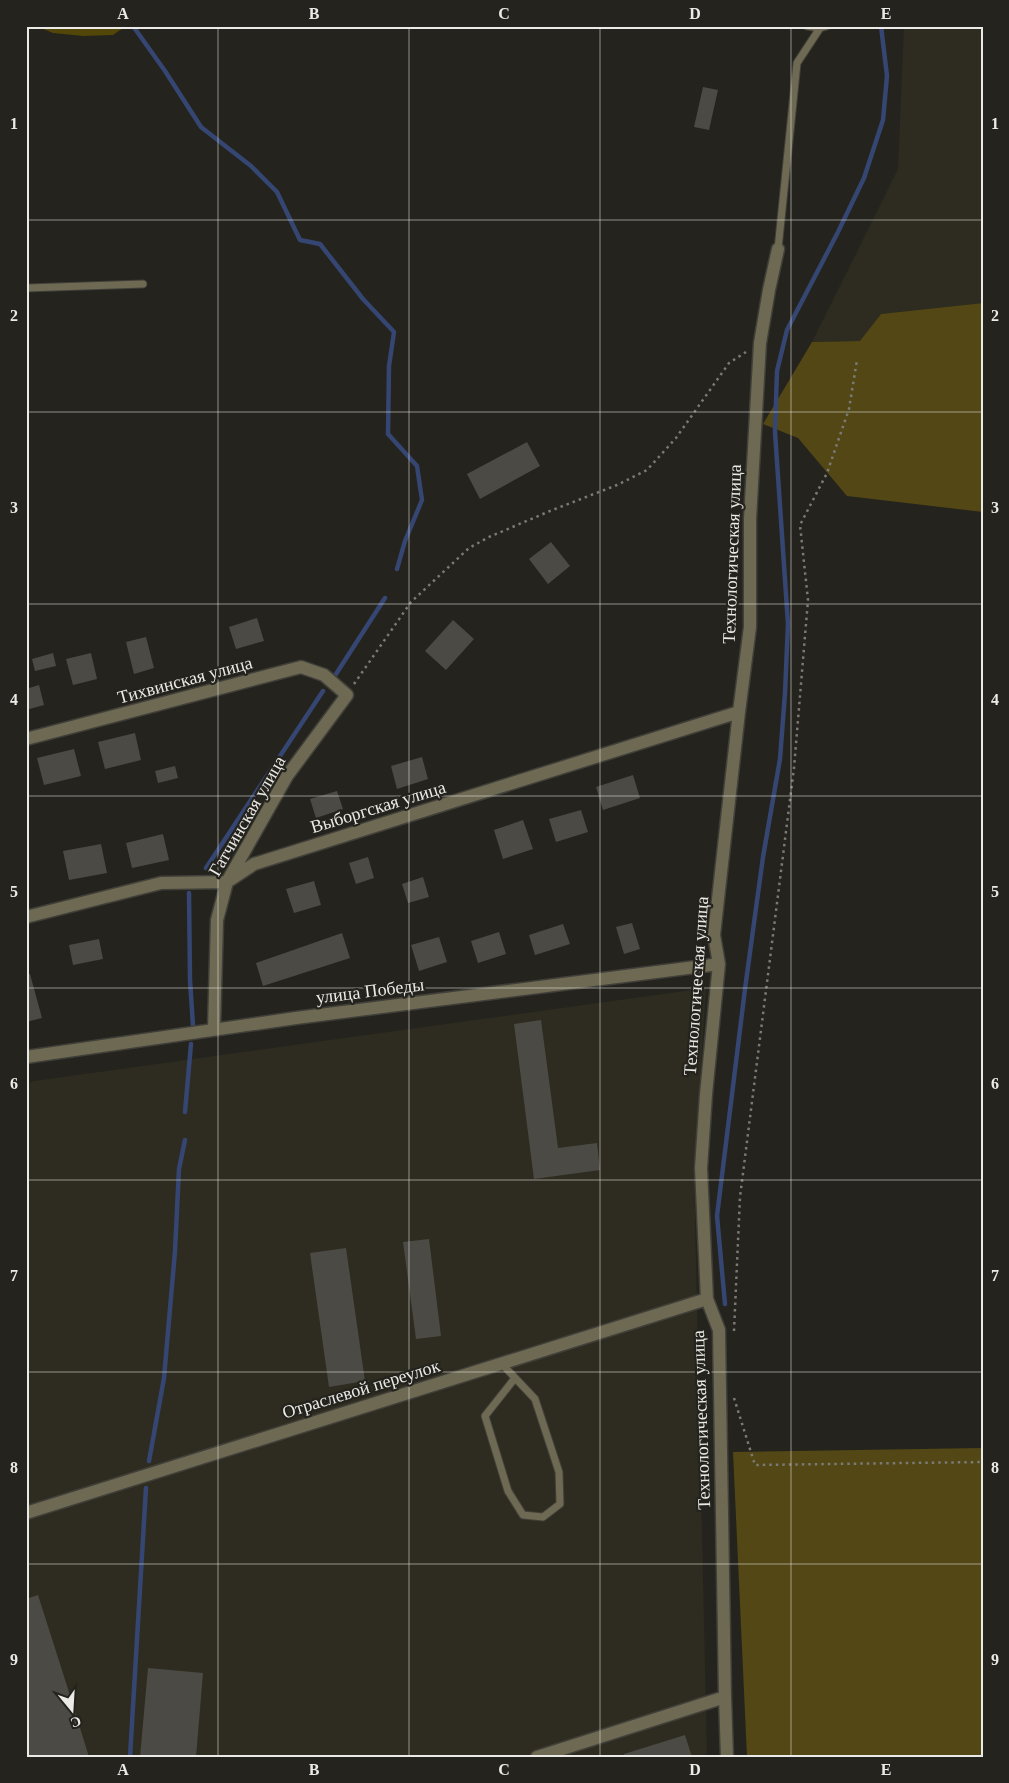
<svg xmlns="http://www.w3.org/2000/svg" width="1009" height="1783" viewBox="0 0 1009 1783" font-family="Georgia,serif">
<rect width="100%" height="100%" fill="#24231d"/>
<path fill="#2e2c20" d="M904 26H983V303L881 314 861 341 812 342 898 169Z
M706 988 694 1171 707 1757H26V1084L34 1081Z"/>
<path fill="#524715" d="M983 303V512L847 496 798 438 763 424 812 342 860 341 881 314Z
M983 1448V1757H747L733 1452Z"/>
<path fill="#524608" d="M36 26H126L113 35 83 36 53 33Z"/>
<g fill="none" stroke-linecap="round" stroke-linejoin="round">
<path stroke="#364672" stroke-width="4.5" d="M133 26 165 71 201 127 251 166 277 192 300 240 320 244 363 299 394 332 389 366 388 434 417 466 422 500 405 541 397 569
M336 674 385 598
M206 868 323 691
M189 893 190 980 193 1026
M185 1112 191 1044
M725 1304 717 1216 745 989 763 857 780 759 785 693 788 624 775 432 777 371 787 330 838 232 864 178 883 120 887 76 881 26
M149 1461 164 1378 175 1251 179 1169 185 1140
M130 1757 146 1488"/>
</g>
<path fill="#4c4a44" d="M703 87 718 90 709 130 694 127Z
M527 442 540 466 480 499 467 474Z
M551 542 570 566 548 584 529 559Z
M257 618 264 641 236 649 229 627Z
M453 620 474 639 446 670 425 651Z
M146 637 154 668 134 674 126 642Z
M53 653 56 666 35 671 32 659Z
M91 653 97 679 73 685 66 659Z
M39 685 44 705 26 710V689Z
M135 733 141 760 105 769 98 742Z
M74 749 81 776 44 785 37 758Z
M422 757 428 779 397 789 391 766Z
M175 766 178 778 158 783 155 771Z
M633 775 640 798 603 810 596 787Z
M337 791 343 809 316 818 310 799Z
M581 810 588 832 556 842 549 819Z
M523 820 533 849 503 859 494 830Z
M163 834 169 860 132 868 126 843Z
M101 844 107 873 69 880 63 851Z
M368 857 374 878 356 884 349 863Z
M423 877 429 897 408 903 402 884Z
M314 881 321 905 294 913 286 889Z
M632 923 640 949 624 954 616 927Z
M563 924 570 944 535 955 529 935Z
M499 932 506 954 478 963 471 941Z
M342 933 350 958 263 986 256 963Z
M439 937 447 962 419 971 411 945Z
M99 939 103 959 73 965 69 945Z
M30 974 42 1018 26 1022V975Z
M541 1020 558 1148 597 1143 600 1170 534 1179 514 1024Z
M429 1239 441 1336 416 1339 403 1242Z
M346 1248 365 1381 329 1387 310 1253Z
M38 1595 68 1689 89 1757H26V1599Z
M148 1668 203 1673 196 1757H140Z
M685 1735 692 1757H624V1754Z"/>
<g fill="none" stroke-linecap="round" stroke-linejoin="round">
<g stroke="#403f39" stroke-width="9">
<path id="service" d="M807 26 820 28 827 26
M778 249 797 63 820 28
M26 288 143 284
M501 1363 535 1399 559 1472 560 1504 543 1517 523 1515 508 1491 485 1416 515 1378"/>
</g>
<g stroke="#403f39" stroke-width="15">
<path id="minor" d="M26 739 301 667 324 675 347 695 287 776 227 882 217 920 214 1029
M26 917 161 883 227 882 254 864 739 712
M26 1057 296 1018 719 964
M26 1513 707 1299
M537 1757 725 1697
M727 1757 725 1697 719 1330 707 1299 701 1168 706 1094 719 964 714 935 739 712 750 627V519L760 343 769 290 778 249"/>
</g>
<path stroke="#7b7a75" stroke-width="2.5" stroke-dasharray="2.5 4" stroke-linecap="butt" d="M354 684 411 602 469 548 489 537 550 511 617 485 647 470 676 438 729 363 746 352
M734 1331 740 1197 794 768 808 600 800 525 827 473 849 409 857 360
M734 1398 755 1465 983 1462"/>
<use href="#service" stroke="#6e6952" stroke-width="7"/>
<use href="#minor" stroke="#6e6952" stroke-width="12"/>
</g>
<path fill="none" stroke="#ebeae6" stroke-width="1" stroke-opacity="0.55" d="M218 26V1757M409 26V1757M600 26V1757M791 26V1757M26 220H983M26 412H983M26 604H983M26 796H983M26 988H983M26 1180H983M26 1372H983M26 1564H983"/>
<g text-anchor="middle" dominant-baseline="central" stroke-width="4.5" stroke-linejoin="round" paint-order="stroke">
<g font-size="18" fill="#ebeae6" stroke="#24231d">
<text transform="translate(732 554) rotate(-88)">Технологическая улица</text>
<text transform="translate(185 680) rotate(-15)">Тихвинская улица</text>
<text transform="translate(378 807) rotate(-17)">Выборгская улица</text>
<text transform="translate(247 816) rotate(-60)">Гатчинская улица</text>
<text transform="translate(696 986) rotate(-86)">Технологическая улица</text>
<text transform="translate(370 991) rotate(-7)">улица Победы</text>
<text transform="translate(361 1389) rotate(-17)">Отраслевой переулок</text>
<text transform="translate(701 1420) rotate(-92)">Технологическая улица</text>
</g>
</g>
<rect width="1009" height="1783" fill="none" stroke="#24231d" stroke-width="55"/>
<g transform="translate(72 1710) rotate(162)" stroke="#24231d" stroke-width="4" paint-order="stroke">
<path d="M0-4L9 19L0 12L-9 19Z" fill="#ebeae6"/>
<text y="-8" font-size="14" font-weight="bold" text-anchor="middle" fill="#ebeae6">С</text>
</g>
<rect x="28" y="28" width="954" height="1728" fill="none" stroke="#ebeae6" stroke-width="2"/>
<g font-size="16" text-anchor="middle" font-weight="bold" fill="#ebeae6">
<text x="123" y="19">A</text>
<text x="314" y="19">B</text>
<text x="504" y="19">C</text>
<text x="695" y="19">D</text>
<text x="886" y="19">E</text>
<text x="14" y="129">1</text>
<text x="995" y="129">1</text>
<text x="14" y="321">2</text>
<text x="995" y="321">2</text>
<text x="14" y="513">3</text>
<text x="995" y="513">3</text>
<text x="14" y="705">4</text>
<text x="995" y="705">4</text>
<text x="14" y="897">5</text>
<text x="995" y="897">5</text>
<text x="14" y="1089">6</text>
<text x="995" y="1089">6</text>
<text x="14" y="1281">7</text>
<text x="995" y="1281">7</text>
<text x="14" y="1473">8</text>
<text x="995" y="1473">8</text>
<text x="14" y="1665">9</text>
<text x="995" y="1665">9</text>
<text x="123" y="1775">A</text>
<text x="314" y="1775">B</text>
<text x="504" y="1775">C</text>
<text x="695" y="1775">D</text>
<text x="886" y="1775">E</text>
</g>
</svg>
